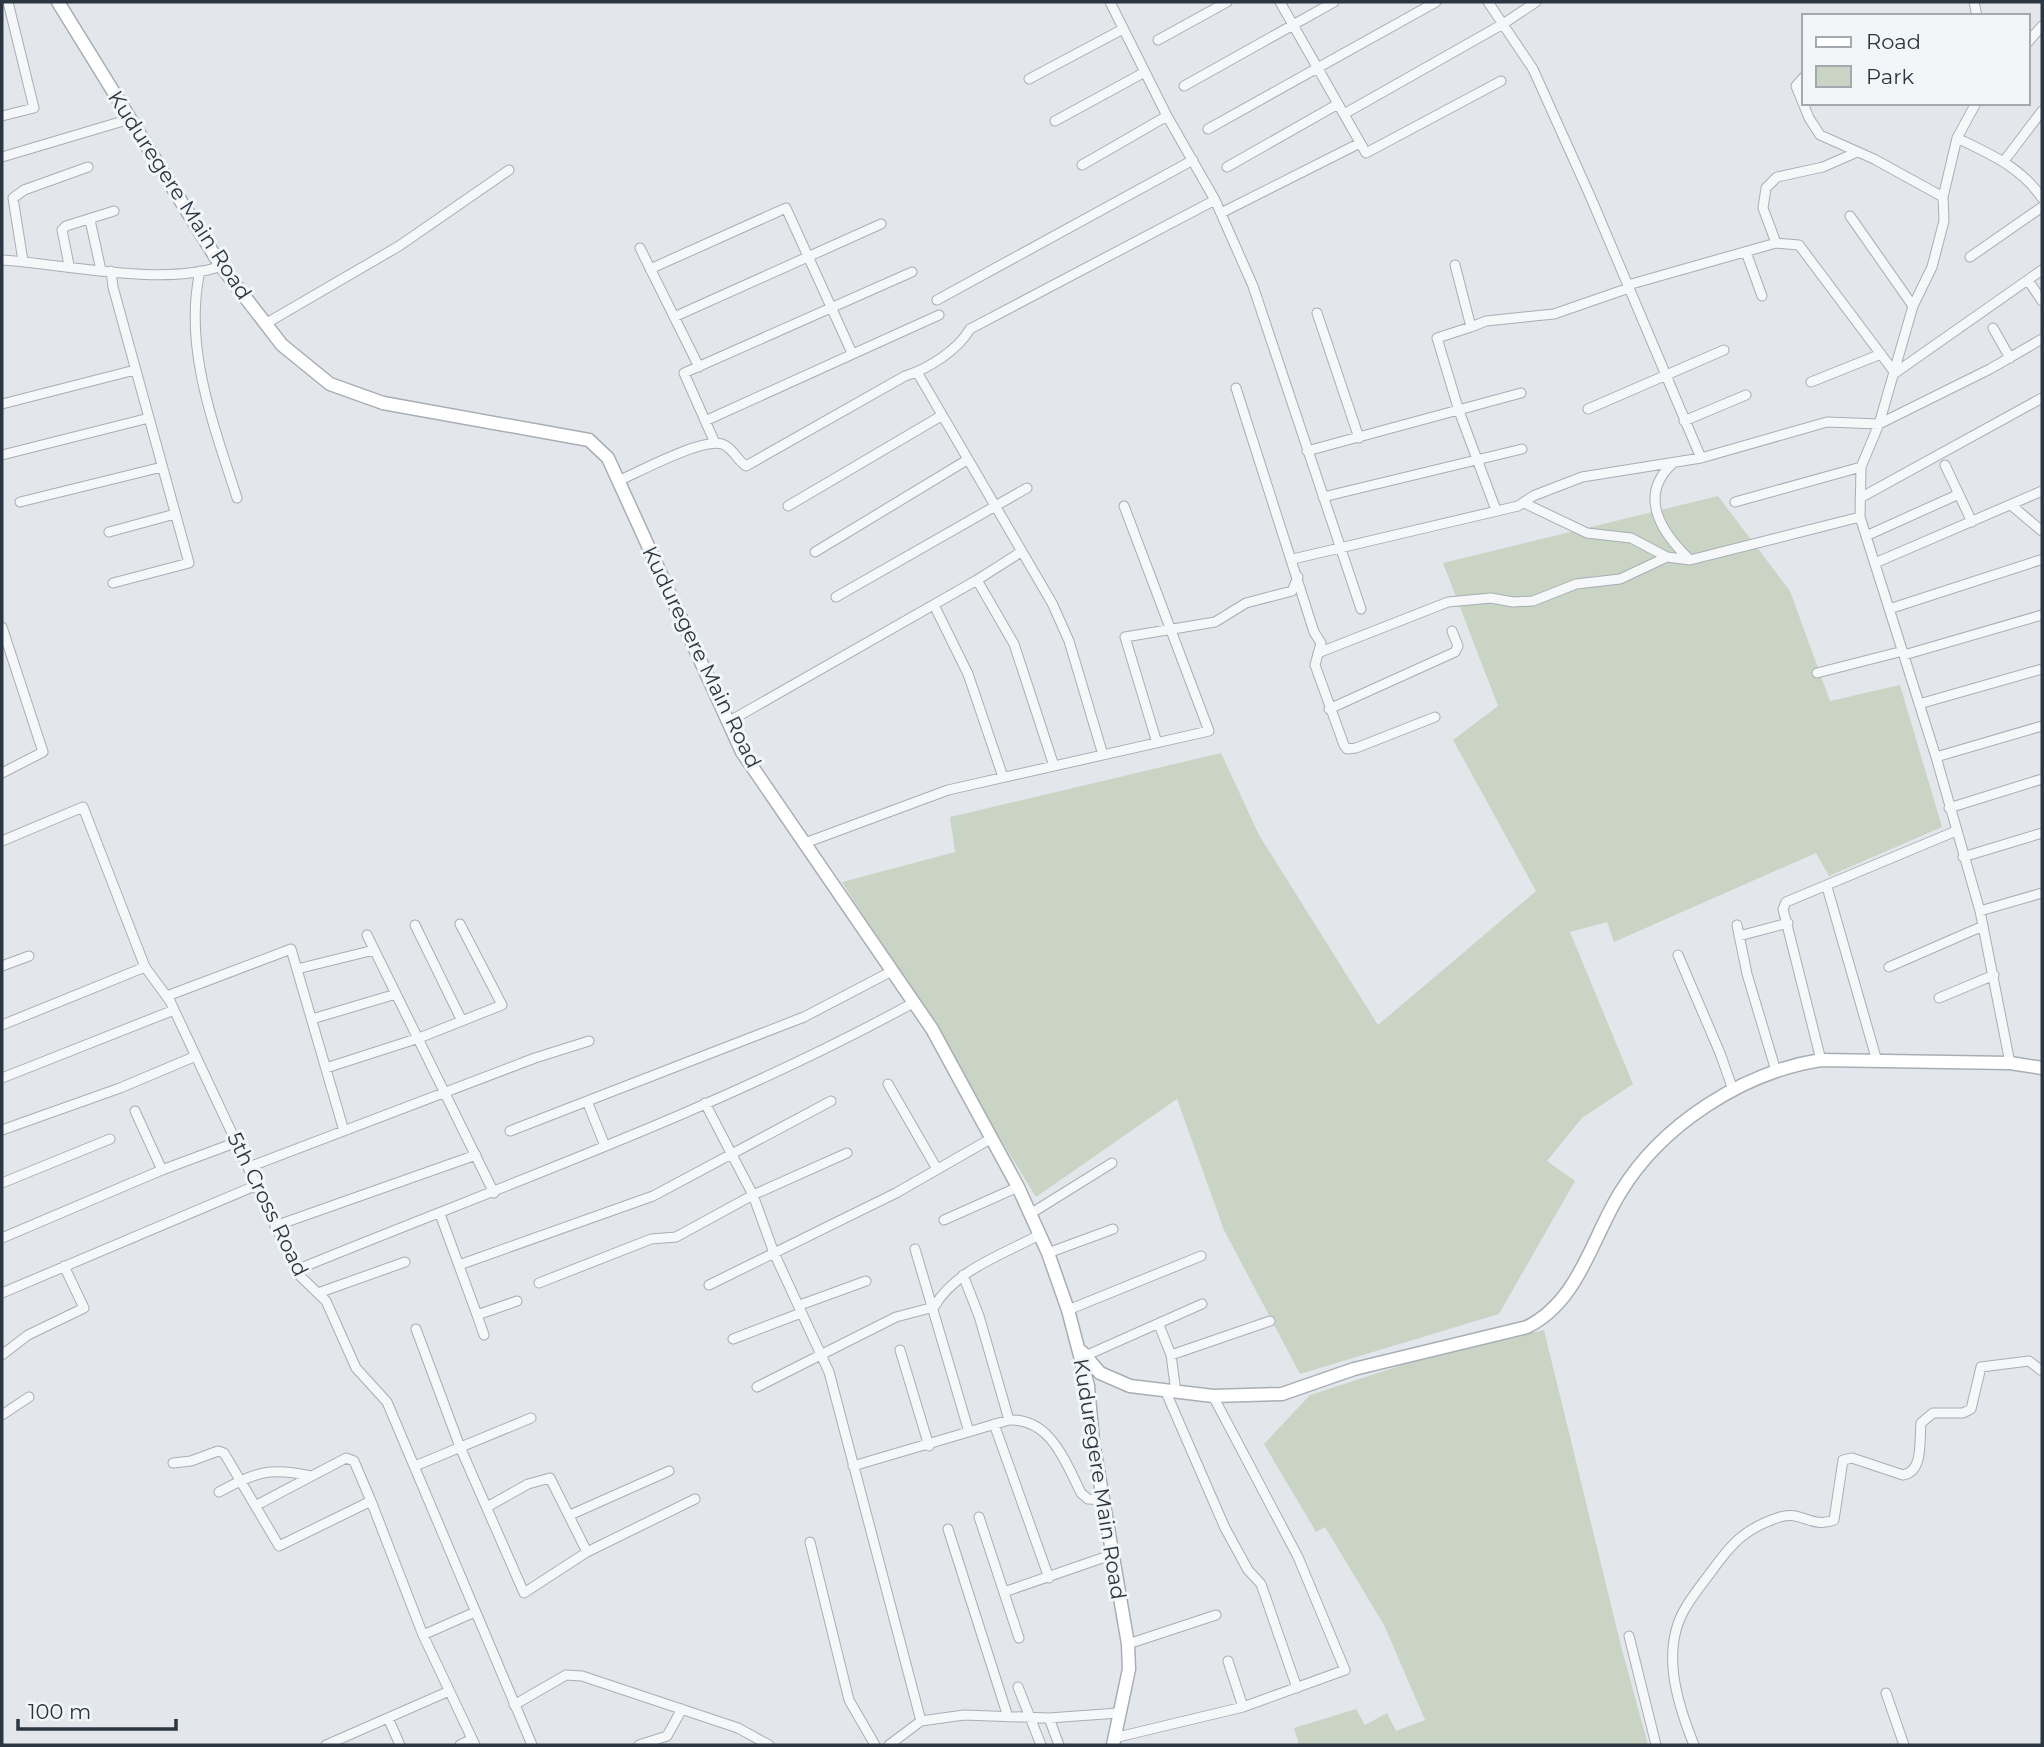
<svg xmlns="http://www.w3.org/2000/svg" width="2044" height="1747" viewBox="0 0 2044 1747" font-family="Montserrat,sans-serif">
<rect width="100%" height="100%" fill="#e3e7eb"/>
<path fill="#cad4c5" d="M1718 496 1790 591 1830 701 1900 685 1942 827 1829 876 1816 853 1614 942 1607 922 1570 932 1633 1084 1582 1118 1547 1161 1575 1181 1499 1314 1300 1374 1224 1230 1177 1099 1036 1197 842 882 955 852 950 817 1221 753 1259 835 1378 1025 1536 891 1453 740 1498 706 1443 563Z
M1544 1330 1621 1646 1648 1745H1299L1294 1728 1356 1709 1365 1725 1387 1713 1396 1731 1425 1720 1384 1625 1325 1527 1316 1532 1264 1444 1310 1395 1430 1356Z"/>
<g fill="none" stroke-linecap="round" stroke-linejoin="round">
<g stroke="#a8aeb5" stroke-width="11">
<path id="street" d="M1110 2 1167 116 1215 200 1253 286 1361 609
M1280 2 1366 153 1501 81
M1488 2 1533 69 1591 198 1701 458
M1974 2 1977 16
M1158 40 1227 2
M2028 42 2042 26
M1804 77 1796 86 1809 118 1820 135 1874 159 1943 197
M1029 79 1123 29
M1184 86 1334 2
M1976 103 1957 138 1943 197 1944 221 1932 267 1913 306 1879 424 1861 467 1860 517 1936 757 1980 911 2010 1063
M1344 114 1503 24 1536 2
M2 116 34 108 8 2
M1055 121 1145 72
M1208 129 1436 2
M1957 138C1990 154 2021 167 2042 198
M2 157 130 119
M2004 161 2042 111
M1082 165 1167 116
M1227 167 1338 104
M1221 213 1360 143
M1850 216 1913 306
M90 220 101 270
M1776 243 1763 208 1766 188 1777 177 1823 167 1855 153
M640 248 699 367
M1746 252 1762 296
M1970 257 2042 207
M2 260C63 264 164 287 221 266
M23 261 13 198 24 190 88 167
M69 265 62 230 66 226 114 211
M1455 265 1471 327 1437 338 1459 411 1496 510
M650 269 786 208 852 353
M111 271 113 287 189 563 113 583
M200 271C183 347 214 426 237 498
M2028 280 2042 301
M1628 285 1776 243 1799 245 1895 373 2042 270
M937 300 1193 160
M1317 313 1359 438
M674 317 881 224
M265 324 399 246 509 170
M1471 327 1486 321 1554 314 1629 288
M1993 328 2010 358
M917 372 1052 603 1069 641 1103 755
M1811 382 1881 354
M1236 388 1314 632 1321 643 1315 665 1344 745 1347 749 1356 748 1435 717
M2 404 135 370
M1588 409 1724 350
M705 421 939 315
M1684 421 1746 395
M715 443 684 373 912 272
M1307 451 1521 393
M2 455 149 418
M1672 464C1638 496 1661 532 1689 559
M1945 465 1972 522
M618 481C639 472 701 438 722 444 732 447 737 460 746 466L905 376C928 369 958 350 970 329L1215 200
M1323 497 1522 449
M1860 498 2042 398
M20 502 162 467
M1735 502 1861 467
M1524 503 1587 533 1631 538 1667 557
M2011 505 2042 531
M788 506 941 416
M109 532 175 514
M1866 536 1959 494
M815 552 967 460
M1293 559 1518 506 1533 496 1582 477 1701 458 1827 422 1879 424 1990 369 2042 339
M1875 563 2042 491
M977 580 1014 644 1054 766
M836 597 1027 488
M934 605 968 674 1003 777
M1889 609 2040 560
M2 627 43 752 2 773
M1318 653 1448 602 1491 598 1513 602 1533 601 1576 584 1620 579 1667 557 1690 560 1860 517
M1904 655 2042 615
M1817 673 1903 651
M1919 704 2042 669
M1329 709 1455 652 1458 646 1452 631
M728 722 977 580 1021 552
M1157 743 1125 637 1215 622 1246 603 1292 591 1298 577
M1936 757 2042 726
M1949 808 2042 779
M2 841 83 807 145 967 170 1001 298 1274 326 1301 356 1368 387 1402 532 1745
M805 843 948 790 1209 731 1124 506
M1963 857 2042 833
M1827 887 1877 1061
M1980 911 2042 893
M415 925 462 1021
M1737 925 1747 974 1776 1071
M367 935 494 1193
M1739 936 1788 923
M1678 955 1720 1053 1733 1090
M2 966 29 956
M1889 967 1983 926
M297 969 374 950
M167 996 291 949 344 1131
M1939 998 1994 975
M312 1019 396 994
M2 1025 145 967
M1821 1060 1783 909 1786 902 1956 831
M326 1068 419 1038 502 1005 460 924
M2 1078 174 1010
M888 1084 937 1169
M587 1101 605 1146
M705 1103 753 1195 774 1253 829 1372 921 1721
M135 1111 162 1170
M2 1130 120 1088 196 1056
M510 1131 804 1017 892 971
M249 1167 535 1058 589 1041
M2 1183 110 1139
M440 1214 477 1315 517 1301
M1030 1214 1112 1163
M944 1220 1018 1187
M275 1226 476 1155
M2 1238 162 1170 237 1142
M915 1249 969 1432
M1048 1253 1113 1229
M459 1265 653 1196 831 1101
M296 1270C503 1185 716 1111 913 1003
M963 1275 979 1316 1009 1420
M539 1283 651 1239 676 1237 753 1195 847 1153
M709 1285 896 1193 992 1138
M2 1293 257 1185
M318 1293 405 1262
M800 1305 866 1281
M1068 1310 1201 1256
M477 1315 484 1335
M1159 1325 1171 1355 1176 1392
M416 1329 460 1447 524 1593 587 1552 695 1499
M733 1339 801 1313
M900 1350 929 1446
M2 1355 28 1335 84 1308 64 1266
M1171 1355 1270 1321
M1085 1356 1202 1304
M757 1387 896 1317 934 1307C955 1270 1004 1254 1039 1235
M1165 1390 1225 1528 1248 1570 1261 1584 1297 1688
M2 1415 29 1397
M994 1424 1049 1578
M173 1463 191 1461 218 1451 224 1453 279 1546 371 1501 423 1635 475 1745
M415 1466 531 1418
M853 1466 1009 1420C1050 1418 1065 1461 1081 1493L1088 1499 1104 1500
M219 1492C256 1472 269 1467 311 1476
M255 1506 346 1458 354 1461 371 1501
M487 1507 528 1484 550 1478 587 1552
M570 1515 669 1471
M979 1517 1019 1638
M948 1529 1008 1717
M810 1542 849 1700 875 1745
M1004 1592 1111 1555
M423 1635 475 1612
M1629 1636 1656 1745
M1128 1644 1216 1615
M1228 1661 1243 1707
M1018 1687 1041 1745
M1886 1693 1904 1745
M514 1705 566 1675 582 1676 738 1728 769 1745
M388 1718 400 1745
M1049 1718 1059 1745
M1114 1738 1243 1707 1345 1670 1298 1557 1213 1396
M326 1745 447 1692
M460 1745 472 1739
M639 1745 667 1736 682 1709
M889 1745 921 1721 964 1715 1049 1718 1118 1713
M1694 1745C1677 1703 1660 1649 1686 1607 1693 1595 1702 1584 1711 1572 1731 1544 1745 1528 1780 1517 1801 1510 1812 1529 1834 1520L1843 1460 1852 1458 1903 1475C1924 1471 1919 1441 1921 1423L1933 1413H1963L1971 1409 1981 1367 2029 1361 2042 1371"/>
</g>
<g stroke="#a8aeb5" stroke-width="15">
<path id="secondary" d="M58 2 221 266 282 345 330 384 383 403 589 440 608 458 742 752 932 1029 1018 1187 1048 1253 1068 1310 1088 1386 1093 1441 1128 1644 1129 1669 1113 1745
M1082 1352 1100 1373 1130 1386 1213 1396 1282 1394 1354 1369 1527 1327C1579 1301 1591 1240 1620 1193 1661 1125 1743 1072 1821 1060L2010 1063 2042 1068"/>
</g>
<use href="#street" stroke="#f6f7f9" stroke-width="9"/>
<use href="#secondary" stroke="#fff" stroke-width="12"/>
</g>
<g text-anchor="middle" dominant-baseline="central" stroke-width="6" stroke-linejoin="round" paint-order="stroke">
<g font-size="21" fill="#2b3642" stroke="#f3f6f8">
<text transform="translate(180 195) rotate(57)">Kuduregere Main Road</text>
<text transform="translate(702 657) rotate(64)">Kuduregere Main Road</text>
<text transform="translate(268 1204) rotate(64)">5th Cross Road</text>
<text transform="translate(1100 1479) rotate(81)">Kuduregere Main Road</text>
</g>
</g>
<rect width="2044" height="1747" fill="none" stroke="#2b3642" stroke-width="7"/>
<rect x="1802" y="14" width="228" height="91" fill="#f3f6f8" stroke="#a3a9af" stroke-width="2"/>
<rect x="1816" y="37" width="35" height="10" fill="#ffffff" stroke="#a3a9af" stroke-width="2"/>
<text x="1866" y="49" font-size="21" fill="#2b3642">Road</text>
<rect x="1816" y="66" width="35" height="21" fill="#cad4c5" stroke="#a3a9af" stroke-width="2"/>
<text x="1866" y="84" font-size="21" fill="#2b3642">Park</text>
<path d="M18 1719v10h158v-10" fill="none" stroke="#2b3642" stroke-width="3.5"/>
<text x="28" y="1719" font-size="21" fill="#2b3642" stroke="#f3f6f8" stroke-width="5" paint-order="stroke">100 m</text>
</svg>
